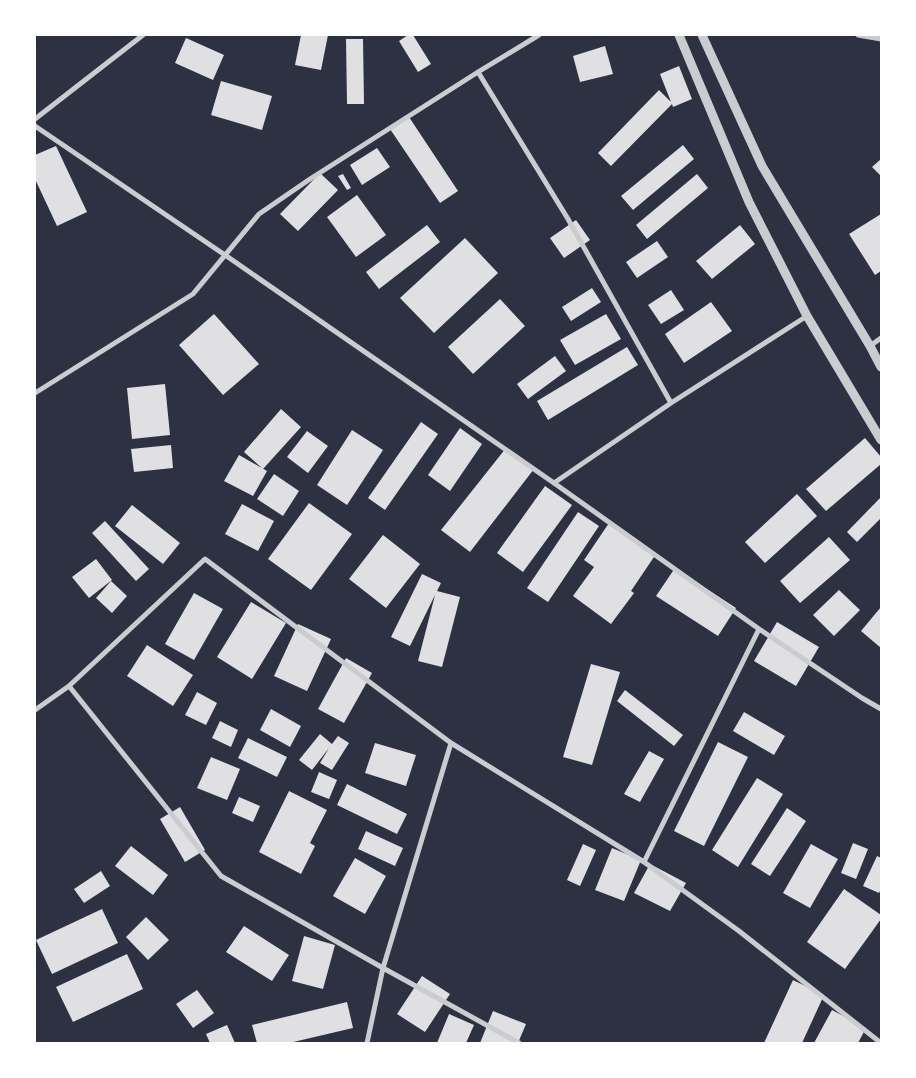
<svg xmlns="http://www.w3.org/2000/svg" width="916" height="1078" viewBox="0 0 916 1078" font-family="'Varela Round',sans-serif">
<rect width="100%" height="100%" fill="#2d3142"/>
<path fill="#e0e0e3" d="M301 35H328L321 70 295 65Z
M408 35H413L431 64 418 72 399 41Z
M186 38 224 55 213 80 175 63Z
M346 39H363L364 104H347Z
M605 46 613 74 580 82 573 56Z
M679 66 692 99 673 107 672 104 611 166 598 153 659 90 671 102 660 74Z
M221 81 272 96 262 130 211 115Z
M409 117 458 191 440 203 390 129Z
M683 145 694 159 633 210 621 196Z
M56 146 87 212 57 226 35 179V155Z
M377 148 390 167 362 185 350 165Z
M881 159V176L872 167Z
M320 173 338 190 298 231 280 214Z
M343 174 351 188 347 190 338 176Z
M697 174 708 188 647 239 636 225Z
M357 195 386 235 356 257 327 217Z
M881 214V271L875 275 849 234Z
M576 220 590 240 564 258 550 238Z
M427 225 440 242 379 289 366 272Z
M740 225 755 244 712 279 696 261Z
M465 238 498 273 434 333 400 298Z
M657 241 668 257 637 278 626 262Z
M592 288 601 302 571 321 562 307Z
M671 290 684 310 661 324 648 305Z
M500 299 525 326 473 374 448 347Z
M711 302 732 331 684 363 665 334Z
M214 314 259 364 223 395 179 345Z
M606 314 621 339 575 365 560 340Z
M627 347 638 365 548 420 537 401Z
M555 356 566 371 528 399 517 384Z
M165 384 170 435 132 439 127 388Z
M281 409 301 427 263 469 244 452Z
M421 422 438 434 385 510 368 498Z
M460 428 482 444 450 491 428 475Z
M352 430 383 450 347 505 317 485Z
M307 431 328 446 308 473 287 457Z
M865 438 881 457V464L826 511 806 489Z
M171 445 173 468 134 472 131 449Z
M506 448 534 469 470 552 441 530Z
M239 455 267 471 253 496 224 481Z
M274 474 299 491 283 516 257 499Z
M545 486 572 505 523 572 497 553Z
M797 494 817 516 765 563 745 542Z
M881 497V518L857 542 847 532Z
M309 503 352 534 311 590 268 559Z
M242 504 274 521 258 551 225 534Z
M132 505 180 543 163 564 115 526Z
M578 512 599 526 548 602 527 588Z
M105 521 149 569 136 581 92 533Z
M609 523 656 554 631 591 634 593 611 624 573 596 594 567 584 560Z
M383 535 420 564 386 608 349 579Z
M829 537 850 560 800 603 780 581Z
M96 559 112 580 89 598 72 577Z
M675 568 736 608 718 636 656 596Z
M422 574 441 583 437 591 460 597 442 667 418 661 435 595 410 646 391 637Z
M111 581 127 596 112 613 96 598Z
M839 590 860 610 834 636 813 615Z
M194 593 223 609 194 660 165 644Z
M251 602 286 623 252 679 217 657Z
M881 607V648L861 631Z
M777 622 819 647 796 686 754 661Z
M298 624 331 639 307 691 274 676Z
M147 645 193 675 173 706 127 676Z
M346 658 372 673 344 723 318 709Z
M591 664 620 672 592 765 563 757Z
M625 690 683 735 674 746 617 701Z
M197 692 217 703 206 725 185 715Z
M271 709 301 726 290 747 260 730Z
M744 712 785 736 774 755 733 731Z
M220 721 238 730 231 747 212 738Z
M320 734 332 744 338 736 349 743 332 770 320 763 329 748 312 770 299 760Z
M248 738 287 757 277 777 238 758Z
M718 742 748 757 704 846 674 831Z
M375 743 416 755 406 786 365 773Z
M649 751 664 759 640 802 624 794Z
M211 757 240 769 227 800 197 788Z
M319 772 337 780 329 799 311 792Z
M757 778 783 794 738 867 712 850Z
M347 784 407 814 397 834 337 805Z
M289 791 327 810 310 843 315 846 301 874 259 852Z
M239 797 260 806 253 822 232 813Z
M180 807 205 850 185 862 160 819Z
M787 808 806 821 770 876 751 864Z
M366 831 403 848 395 866 358 849Z
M853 843 868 849 856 879 841 873Z
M583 844 596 850 580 886 567 880Z
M811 844 838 859 810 908 783 893Z
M131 846 168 875 153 895 115 866Z
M612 848 641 860 624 901 595 890Z
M877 856 881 858V889L879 893 863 886Z
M355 858 386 876 365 914 333 896Z
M650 864 686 883 670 911 634 893Z
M101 871 110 886 84 903 74 889Z
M844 889 881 915V919L845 969 807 942Z
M102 909 118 943 52 974 36 940Z
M146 917 169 940 148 960 126 937Z
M244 926 289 955 272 981 226 952Z
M304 936 335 945 323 989 292 981Z
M127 954 143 989 73 1022 56 987Z
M422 976 450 994 425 1032 397 1014Z
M793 980 824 995 802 1043H764Z
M197 990 214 1013 193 1028 176 1004Z
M347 1002 353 1028 289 1043H257L252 1025Z
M832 1010 866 1028 858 1043H814Z
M493 1011 526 1024 518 1043H480Z
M449 1014 474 1025 466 1043H437Z
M227 1025 235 1043H210L206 1034Z"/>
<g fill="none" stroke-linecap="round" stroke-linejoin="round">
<path stroke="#caccd0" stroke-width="5" d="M858 35 881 39
M478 72 568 219 671 403
M35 119 143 35
M35 126 225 255 554 483 759 629 862 698 881 709
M870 346 881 338
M35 393 193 294 259 214 310 179 478 72 539 35
M554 483 671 403 807 316
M69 686 221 876 383 968 519 1043
M35 710 69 686 205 559 451 743 644 862 739 931 881 1043
M644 862 759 629
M367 1043 383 968 451 743"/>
<path stroke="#caccd0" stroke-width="9" d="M679 35 749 202 807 316 881 440
M702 35 762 166 870 346 881 367"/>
</g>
<rect width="916" height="1078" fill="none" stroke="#ffffff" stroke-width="72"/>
</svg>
